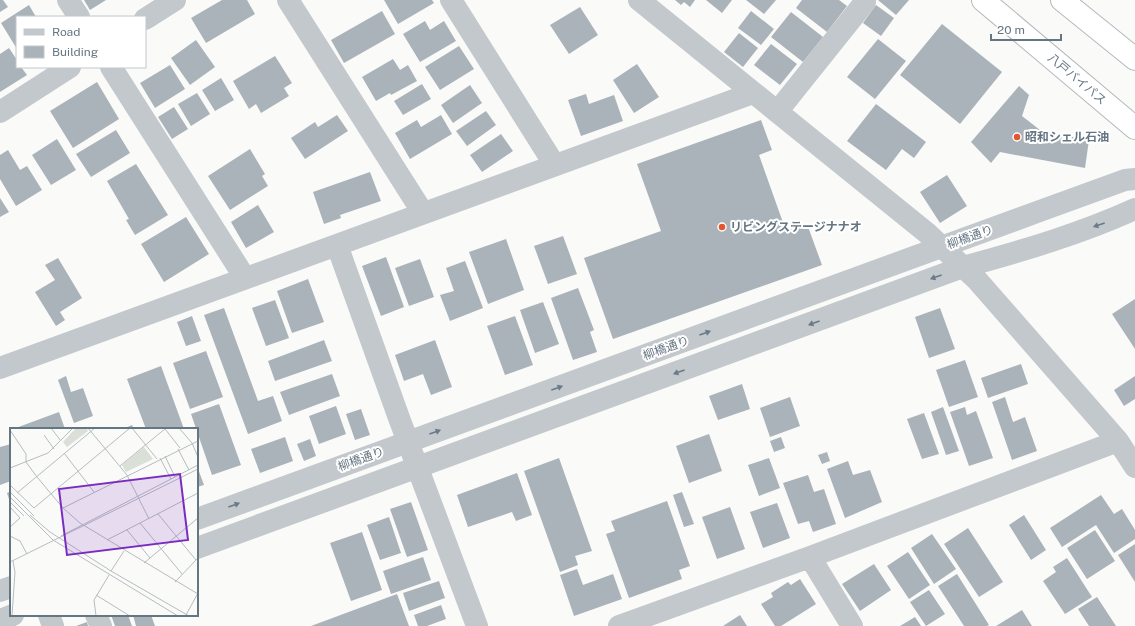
<svg xmlns="http://www.w3.org/2000/svg" width="1135" height="626" viewBox="0 0 1135 626" font-family="'Public Sans','Noto Sans JP',sans-serif">
<rect width="100%" height="100%" fill="#fafaf8"/>
<path fill="#aab3b9" d="M0 0H3L8 7 0 12Z
M84 0H106L90 10Z
M222 0H247L255 14 206 43 191 18Z
M384 0H432L434 3 398 24Z
M675 0H695L690 7 684 2 681 5Z
M706 0H732L722 13Z
M746 0H776L764 14Z
M802 0H839L847 6 827 32 796 8Z
M878 0H909L896 15Z
M29 5 36 17H17V49L1 23Z
M876 5 894 18 881 36 863 23Z
M580 7 598 35 569 54 550 25Z
M382 11 395 34 344 63 331 40Z
M751 11 774 29 761 45 738 28Z
M791 12 823 37 803 62 771 37Z
M425 21 430 30 444 21 456 41 420 62 403 34Z
M942 24 1002 72 960 124 900 75Z
M739 33 758 48 743 67 724 52Z
M878 39 906 61 875 99 847 77Z
M196 40 215 67 190 85 171 58Z
M771 44 797 64 780 85 754 65Z
M459 46 474 69 440 90 425 67Z
M9 48 17 60V67H21L27 75 0 92V54Z
M275 56 292 83 284 88 289 96 261 113 256 104 249 109 233 81Z
M393 59 400 70 408 65 417 81 391 95 390 93 376 101 362 77Z
M637 64 659 97 634 113 613 80Z
M170 65 185 89 155 108 140 83Z
M221 78 234 100 215 111 202 90Z
M97 82 119 119 73 148 50 111Z
M422 84 431 99 403 115 394 101Z
M470 85 482 103 453 123 441 105Z
M1019 86 1029 95 1022 116 1040 130 1089 140 1085 168 1000 152 991 163 971 142Z
M197 93 210 114 191 126 178 104Z
M586 94 589 104 614 95 623 121 581 136 568 100Z
M876 104 926 142 914 158 902 149 886 170 847 141Z
M174 107 188 129 172 139 158 117Z
M486 111 496 125 467 146 456 131Z
M337 115 348 131 305 159 291 138 315 122 318 127Z
M441 115 452 134 410 159 395 133 417 120 421 127Z
M761 120 772 150 759 155 786 231 807 224 822 265 613 339 584 258 661 231 637 164Z
M116 130 130 153 91 177 76 154Z
M501 134 513 151 482 172 470 155Z
M57 139 76 170 51 185 32 155Z
M250 149 265 174 262 176 268 186 230 210 208 176Z
M8 150 20 170 27 166 42 190 16 206 0 179V155Z
M136 164 168 215 135 235 126 220 129 219 107 181Z
M370 172 381 201 340 215 341 218 324 224 313 192Z
M947 175 967 206 940 223 920 192Z
M0 198 9 212 0 217Z
M258 205 274 232 246 248 231 222Z
M186 217 209 254 164 282 141 244Z
M563 236 577 274 548 284 534 246Z
M506 239 524 290 488 304 469 252Z
M386 257 404 307 381 316 362 266Z
M58 258 82 298 60 312 65 320 56 326 35 292 55 280 45 265Z
M420 259 434 297 409 306 395 268Z
M465 261 483 308 450 321 440 295 454 291 446 268Z
M308 279 324 322 292 333 277 291Z
M578 288 594 330 590 332 597 352 573 360 551 298Z
M1135 299V349L1112 314Z
M275 300 289 338 266 346 252 308Z
M543 302 559 344 535 353 520 310Z
M224 308 258 401 273 396 282 421 248 434 204 315Z
M940 308 955 349 929 358 915 317Z
M192 316 201 341 186 346 177 322Z
M515 316 533 365 505 375 487 326Z
M324 340 332 361 275 381 268 361Z
M435 340 452 387 431 395 423 374 404 381 395 355Z
M206 351 223 397 190 409 173 363Z
M965 360 978 397 949 407 936 370Z
M1021 364 1028 384 988 398 981 378Z
M161 366 184 429H146L127 379Z
M332 374 340 396 289 415 280 392Z
M66 376 71 392 83 388 93 416 74 423 58 380Z
M1135 376V399L1124 406 1114 390Z
M742 384 750 409 718 420 709 396Z
M790 397 800 426 770 437 760 408Z
M1005 397 1013 422 1025 417 1037 451 1012 460 992 402Z
M219 404 241 465 212 475 191 414Z
M336 406 346 434 319 444 309 416Z
M943 407 959 451 946 455 931 412Z
M965 407 967 415 976 411 993 458 969 466 950 412Z
M361 409 370 435 355 440 346 414Z
M59 412 65 429H13Z
M924 413 939 454 922 459 907 419Z
M132 425 134 429H123Z
M709 434 722 471 689 483 676 446Z
M285 437 293 461 260 473 251 449Z
M781 437 785 448 774 452 770 441Z
M310 439 316 456 304 461 297 444Z
M11 444V481L0 485V447Z
M827 452 830 461 822 464 818 455Z
M559 458 592 551 575 556 578 565 560 572 524 471Z
M769 458 780 488 759 496 748 465Z
M848 461 853 475 870 470 882 502 845 518 827 469Z
M197 466 204 485 197 487Z
M517 473 532 515 516 521 512 512 468 527 457 495Z
M808 475 814 492 824 489 836 524 813 532 809 521 798 524 783 483Z
M11 491V505L7 493Z
M682 492 694 524 684 527 673 495Z
M1101 495 1114 514 1122 509 1135 530V539L1114 553 1096 525 1062 547 1050 528Z
M667 501 690 566 679 570 682 579 629 598 606 534 615 531 611 521Z
M411 502 428 550 407 557 390 509Z
M777 503 790 538 763 548 750 512Z
M730 507 745 549 717 559 702 517Z
M1024 515 1046 550 1031 560 1009 525Z
M389 517 401 553 380 560 367 525Z
M968 528 1003 582 979 597 944 544Z
M1095 530 1115 561 1087 579 1067 548Z
M362 532 382 590 351 601 330 543Z
M932 534 956 569 934 584 911 548Z
M1135 544V582L1118 555Z
M908 552 930 585 909 599 887 566Z
M423 557 431 580 391 594 383 571Z
M1067 558 1092 597 1065 614 1043 581 1056 572 1053 567Z
M874 564 891 590 860 611 842 584Z
M577 569 583 585 613 574 622 599 574 616 560 575Z
M957 574 989 625 987 626H964L938 586Z
M800 579 816 604 781 626H775L761 604 773 597 771 593 788 582 791 585Z
M439 581 445 598 409 611 403 593Z
M929 590 945 614 926 626 910 602Z
M397 594 409 626H311Z
M1097 597 1116 626H1089L1078 609Z
M441 605 446 619 427 626H418L414 615Z
M1022 610 1032 626H996Z
M111 615H128L132 626H115Z
M133 615H151L155 626H136Z
M740 615 747 626H723Z
M915 617 921 626H900Z
M87 622 88 626H76Z"/>
<g fill="none" stroke-linecap="round" stroke-linejoin="round">
<g stroke="#b4b9bd" stroke-width="24">
<path id="highway" d="M983 0 1135 128
M1062 0 1135 59"/>
</g>
<path stroke="#c3c8cc" stroke-width="22" d="M68 0 79 17
M288 0 423 213
M451 0 554 164
M639 0 927 233 977 280 1118 441 1135 467
M145 19 175 0
M111 67 245 278
M0 112 70 67
M777 112 865 2 863 0
M337 245 399 418 477 626
M0 368 753 93
M197 519 1037 212 1125 180 1135 179
M197 548 963 267C1022 251 1080 234 1135 209
M810 557 852 626
M0 591 11 587
M49 615 53 626
M96 615 101 626
M0 620 13 615
M619 626 810 557 1118 441"/>
<use href="#highway" stroke="#fff" stroke-width="22"/>
</g>
<defs><path id="oneway-solid" d="M-6-.8H1V-3.2L6.5 0L1 3.2V.8H-6Z"/></defs>
<g fill="#6a7a87">
<use href="#oneway-solid" transform="translate(1099 225) rotate(161)"/>
<use href="#oneway-solid" transform="translate(936 277) rotate(160)"/>
<use href="#oneway-solid" transform="translate(814 323) rotate(160)"/>
<use href="#oneway-solid" transform="translate(705 333) rotate(-20)"/>
<use href="#oneway-solid" transform="translate(679 372) rotate(160)"/>
<use href="#oneway-solid" transform="translate(557 388) rotate(-20)"/>
<use href="#oneway-solid" transform="translate(435 432) rotate(-20)"/>
<use href="#oneway-solid" transform="translate(234 505) rotate(-20)"/>
</g>
<g fill="#e4572e" stroke="#fff" stroke-width="1.5">
<circle cx="1017" cy="137" r="4"/>
<circle cx="722" cy="227" r="4"/>
</g>
<g text-anchor="middle" dominant-baseline="central" stroke-width="4" stroke-linejoin="round" paint-order="stroke">
<g font-size="12" fill="#657683" stroke="#fff">
<text transform="translate(1077 79) rotate(40)">八戸バイパス</text>
<text transform="translate(970 237) rotate(-20)">柳橋通り</text>
<text transform="translate(666 348) rotate(-20)">柳橋通り</text>
<text transform="translate(361 459) rotate(-20)">柳橋通り</text>
</g>
<g font-size="12" font-weight="bold" fill="#657683" stroke="#fff" text-anchor="start">
<text x="1025" y="137">昭和シェル石油</text>
<text x="730" y="227">リビングステージナナオ</text>
</g>
</g>
<g transform="translate(10 428)">
<rect width="188" height="188" fill="#fafaf8"/>
<path d="M66 0H76L78 3 57 19 53 14ZM134 19 143 31 116 44 112 37Z" fill="#dadfd7"/>
<path fill="none" stroke="#b5bdc2" stroke-width="1" d="M41 0 51 13M78 0 117 47 139 91M122 0 147 31M169 0 182 15 188 29M155 1 170 20M0 2 16 26V34L27 49 53 80 70 95 188 166M34 7 44 21M168 21 179 42M54 25 84 64M155 28 165 49M150 30 161 51M110 38 156 0M0 40 38 25 63 0M0 57 24 80 120 0M0 64 24 88M7 65 85 0M0 69 43 112 168 188M0 74 14 88M0 79 10 90 0 99M53 80 188 13M148 86 186 132M20 87 40 104 101 143 179 188M130 95 172 146M117 102 140 130M0 108 10 113 17 126M51 108 188 37M97 112 188 65M0 134 188 41M134 135 188 90M101 143 114 123M165 154 188 130M86 167 120 188M176 187 188 165M2 188 5 144 3 133M86 188 84 172 99 147"/>
<path fill="#7b2cbf" fill-opacity="0.15" stroke="#7b2cbf" stroke-width="2" d="M170 46 178 112 57 127 49 61Z"/>
<rect width="188" height="188" fill="none" stroke="#657683" stroke-width="2"/>
</g>
<rect x="16" y="16" width="130" height="52" fill="#ffffff" stroke="#c1c8cd"/>
<rect x="24" y="29" width="20" height="6" fill="#c3c8cc" stroke="#c1c8cd"/>
<text x="52" y="36" font-size="12" fill="#657683">Road</text>
<rect x="24" y="46" width="20" height="12" fill="#aab3b9" stroke="#c1c8cd"/>
<text x="52" y="56" font-size="12" fill="#657683">Building</text>
<path d="M991 34v6h70v-6" fill="none" stroke="#657683" stroke-width="2"/>
<text x="997" y="34" font-size="12" fill="#657683" stroke="#ffffff" stroke-width="3" paint-order="stroke">20 m</text>
</svg>
